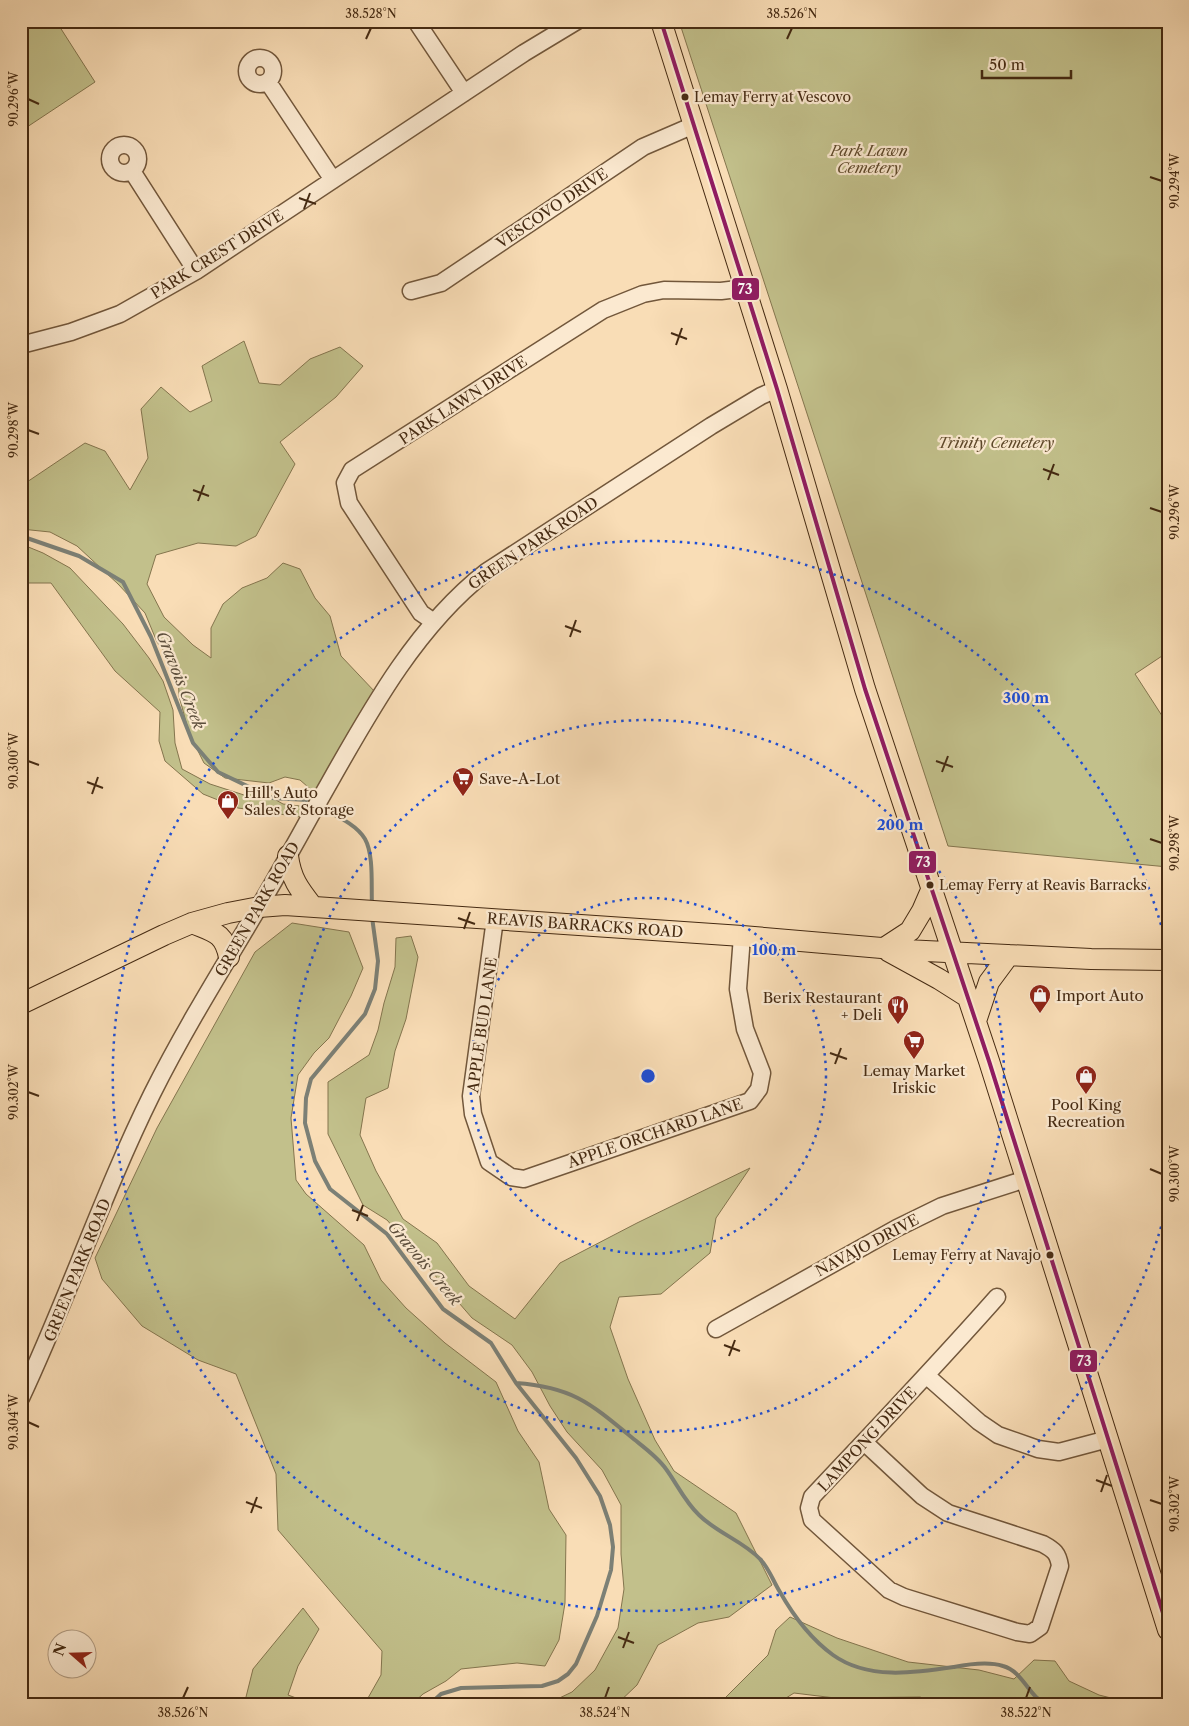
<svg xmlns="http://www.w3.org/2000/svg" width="1189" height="1726" viewBox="0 0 1189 1726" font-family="'Libre Caslon Text',serif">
<rect width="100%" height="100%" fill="#f9ddb6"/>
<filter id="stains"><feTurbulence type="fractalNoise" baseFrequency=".004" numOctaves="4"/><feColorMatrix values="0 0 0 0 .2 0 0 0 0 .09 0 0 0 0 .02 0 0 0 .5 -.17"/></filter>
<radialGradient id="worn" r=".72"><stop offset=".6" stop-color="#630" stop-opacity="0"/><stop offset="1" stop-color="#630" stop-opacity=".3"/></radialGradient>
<path fill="#c2c08b" stroke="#84754e" d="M21 21H56L95 82 21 131Z
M679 21H1168V652L1135 674 1168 725V867L948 846Z
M244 341 259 383 280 385 310 359 340 347 363 366 336 397 280 442 295 464 256 536 236 546 198 543 156 555 147 584 164 617 193 645 211 658V628L223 604 242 588 267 578 283 563 300 569 315 598 330 616 341 656 376 693 316 794 300 780 285 777 269 783 225 778 204 763 189 733 179 696 178 668 157 642 145 613 118 584 77 546 50 532 21 529V486L85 443 105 451 130 490 148 458 141 409 161 387 190 412 212 401 202 366Z
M21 544 43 553 70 568 123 624 149 658 163 681 173 710 175 743 182 769 210 784 244 795 260 791 283 804 308 807 300 817 238 808 203 794 165 761 159 741 160 712 115 671 51 583H21Z
M292 923 349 932 363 968 351 996 329 1038 314 1053 298 1075 291 1118 296 1180 306 1194 364 1245 381 1280 406 1308 445 1343 496 1382 518 1431 539 1462 549 1509 566 1535 565 1603 559 1640 545 1666 517 1663 461 1669 446 1681 423 1694 411 1705H364L381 1675 382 1651 278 1530 276 1474 236 1374 198 1360 142 1326 102 1279 95 1258 157 1128 255 952Z
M411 936 418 957 406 1019 395 1051 388 1088 366 1098 360 1135 376 1171 403 1219 437 1243 469 1286 515 1319 560 1263 637 1223 750 1168 716 1218 710 1253 661 1294 619 1297 610 1327 628 1379 655 1440 674 1471 736 1513 772 1585 729 1617 698 1623 658 1645 637 1685 616 1705H539L547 1704 572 1692 595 1670 618 1628 624 1589 621 1554V1505L602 1470 567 1432 550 1406 532 1372 512 1345 472 1318 387 1220 363 1205 328 1134V1082L369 1055 378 1030 384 1003 395 967 396 938Z
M303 1608 319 1629 298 1666 288 1695 315 1705H244L253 1669Z
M790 1617 837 1638 908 1662 979 1670 1014 1679 1034 1660 1055 1661 1069 1681 1099 1695 1119 1700 1143 1703V1705H944L920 1697 835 1698 794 1693 775 1705H722L726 1697 768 1655 776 1630Z"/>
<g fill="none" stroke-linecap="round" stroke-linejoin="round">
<path stroke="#7c8076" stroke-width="4" d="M21 536 79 556 123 582 151 637 193 743 218 772 272 798 307 800 313 803
M321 808C336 816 356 824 365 839 374 855 371 886 372 905
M372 917 378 961 375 989 365 1014 311 1079 306 1098 305 1123 315 1161 330 1189 387 1234 443 1309 491 1343 516 1383 576 1458 600 1496 610 1525 613 1547 611 1570 597 1616 576 1664 568 1674 558 1681 542 1686 461 1688 441 1694 429 1705
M516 1383C571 1387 589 1402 630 1436 642 1446 657 1456 666 1469 677 1484 685 1502 699 1515 717 1533 743 1541 760 1559 769 1568 773 1581 780 1592 793 1615 811 1639 833 1655 868 1680 914 1673 954 1667 969 1664 988 1661 1003 1666 1024 1672 1028 1697 1048 1705"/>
<g stroke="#72573b" stroke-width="19">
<path id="minor" d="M416 21 464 93
M247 71a13 13 0 1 1 26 0a13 13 0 1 1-26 0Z
M268 82 333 180
M110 159a14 14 0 1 1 28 0a14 14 0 1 1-28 0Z
M132 171 196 271
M411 291 441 283 643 147 694 125
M21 345 71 332 120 314 196 271 524 53 577 21
M434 622 421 613 349 503 345 483 352 470 603 310 643 294 664 290 721 291 746 288
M495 919 471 1096 473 1114 489 1162 511 1177 524 1179 750 1101 759 1089 762 1073 745 1029 738 989 742 936
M716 1329 897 1228 942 1206 1026 1179
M927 1376 979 1422 998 1435 1038 1449 1059 1452 1108 1439
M21 1398C68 1298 103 1193 152 1094 184 1030 222 969 259 907 277 876 294 846 311 815 360 730 408 633 486 572L711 426 761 396 777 389
M864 1442 922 1496 948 1513 1043 1544C1054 1550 1058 1553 1060 1566L1040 1627 1030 1634 1017 1632 904 1597 889 1590 812 1520 809 1508 812 1497C874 1431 937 1365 997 1297"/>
</g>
<g stroke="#452a12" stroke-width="22">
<path id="major" d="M661 21 777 389 865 689 989 1061 1168 1630
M288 856C291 879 299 889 313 907
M192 923C213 932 224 932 229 957
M884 948 910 931 922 911 932 888
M888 951 939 979 969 998
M21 1004 164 935 192 923 228 913 259 907 285 905 742 936 905 950 1091 959 1168 960
M976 1021 989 982 1009 955"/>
</g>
<use href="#minor" stroke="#fbe9d0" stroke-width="16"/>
<use href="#major" stroke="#f9ddb6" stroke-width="20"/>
<g stroke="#fbe9d0" stroke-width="8">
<path id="bus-1" d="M661 21 777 389 865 689 989 1061 1168 1629"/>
</g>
<use href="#bus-1" stroke="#901b61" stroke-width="4"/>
</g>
<path fill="none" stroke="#452a12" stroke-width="2" d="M366 39 371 28M787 39 792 28M28 99 39 104M1150 177 1162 181M299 198 316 204M304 209 310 193M671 333 687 339M676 345 682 328M28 430 39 434M1043 469 1059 475M1048 480 1054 464M193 490 209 496M198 501 204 485M1150 508 1162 512M565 626 581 632M570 637 576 620M28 761 39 765M936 761 953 767M942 772 948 756M87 782 103 788M92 794 98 777M1150 839 1162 843M458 918 475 924M464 929 470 912M830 1053 847 1059M835 1064 841 1048M28 1092 39 1096M1150 1169 1162 1174M352 1210 368 1216M357 1221 363 1205M724 1345 740 1351M729 1356 735 1340M28 1422 39 1427M1096 1480 1112 1486M1101 1492 1107 1475M1150 1500 1162 1504M246 1502 262 1508M251 1513 257 1497M618 1637 634 1643M623 1648 629 1632M183 1698 188 1687M605 1698 609 1687M1026 1698 1030 1687"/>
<g fill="none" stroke="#1d4ed8" stroke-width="2.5" stroke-dasharray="2.5 5">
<circle cx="648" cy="1076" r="178"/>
<circle cx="648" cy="1076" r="356"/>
<path d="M1167 1205A535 535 0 1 1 1167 947"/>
</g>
<defs>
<g id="supermarket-pin" transform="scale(1.125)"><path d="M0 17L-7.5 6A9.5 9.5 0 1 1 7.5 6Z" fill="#8f2418" stroke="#fbe9d0"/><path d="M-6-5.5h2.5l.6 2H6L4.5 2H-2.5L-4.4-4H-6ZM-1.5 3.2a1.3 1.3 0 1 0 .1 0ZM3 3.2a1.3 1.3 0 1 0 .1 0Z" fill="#fff"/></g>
<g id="shop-pin" transform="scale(1.125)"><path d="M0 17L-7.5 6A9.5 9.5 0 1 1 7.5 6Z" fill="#8f2418" stroke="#fbe9d0"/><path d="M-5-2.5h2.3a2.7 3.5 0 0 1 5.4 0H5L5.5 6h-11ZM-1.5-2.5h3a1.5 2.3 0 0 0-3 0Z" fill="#fff"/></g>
<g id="restaurant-pin" transform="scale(1.125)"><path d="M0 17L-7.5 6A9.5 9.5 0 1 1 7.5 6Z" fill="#8f2418" stroke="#fbe9d0"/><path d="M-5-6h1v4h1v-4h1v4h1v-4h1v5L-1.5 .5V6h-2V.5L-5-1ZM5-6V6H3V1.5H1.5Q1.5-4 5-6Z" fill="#fff"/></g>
</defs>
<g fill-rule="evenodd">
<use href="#supermarket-pin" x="463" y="778"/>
<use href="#shop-pin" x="228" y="801"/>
<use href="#shop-pin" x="1040" y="995"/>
<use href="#restaurant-pin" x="898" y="1006"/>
<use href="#supermarket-pin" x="914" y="1041"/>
<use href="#shop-pin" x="1086" y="1076"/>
</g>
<g fill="#452a12" stroke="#fbe9d0" stroke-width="2">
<circle cx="685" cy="97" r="4.5"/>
<circle cx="930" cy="885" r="4.5"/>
<circle cx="1050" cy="1255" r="4.5"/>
</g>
<g text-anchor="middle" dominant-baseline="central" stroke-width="4.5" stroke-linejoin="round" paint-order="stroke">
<g font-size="14" fill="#452a12" stroke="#fbe9d0" text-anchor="start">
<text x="694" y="97">Lemay Ferry at Vescovo</text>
<text x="939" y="885">Lemay Ferry at Reavis Barracks</text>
<text x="1041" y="1255" text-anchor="end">Lemay Ferry at Navajo</text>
</g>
<g font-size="15" font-style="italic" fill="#5e482a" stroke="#fbe9d0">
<text x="869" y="150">Park Lawn<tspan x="869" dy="17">Cemetery</tspan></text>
<text x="996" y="442">Trinity Cemetery</text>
</g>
<g font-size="15" fill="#452a12" stroke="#fbe9d0">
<text transform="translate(552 208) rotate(-34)">VESCOVO DRIVE</text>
<text transform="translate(217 254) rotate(-32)">PARK CREST DRIVE</text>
<text transform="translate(463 400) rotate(-33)">PARK LAWN DRIVE</text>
<text transform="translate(533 543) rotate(-34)">GREEN PARK ROAD</text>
<text transform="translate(257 909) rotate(-60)">GREEN PARK ROAD</text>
<text transform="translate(585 925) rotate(4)">REAVIS BARRACKS ROAD</text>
<text transform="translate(482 1025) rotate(-82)">APPLE BUD LANE</text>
<text transform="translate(655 1133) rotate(-19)">APPLE ORCHARD LANE</text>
<text transform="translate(867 1245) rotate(-28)">NAVAJO DRIVE</text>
<text transform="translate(77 1270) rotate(-68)">GREEN PARK ROAD</text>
<text transform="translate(867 1439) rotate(-47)">LAMPONG DRIVE</text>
</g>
<g font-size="15" fill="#452a12" stroke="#fbe9d0" text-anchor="start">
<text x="479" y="778">Save-A-Lot</text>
<text x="244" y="792">Hill's Auto<tspan x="244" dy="17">Sales &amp; Storage</tspan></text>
<text x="1056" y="995">Import Auto</text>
<text x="882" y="997" text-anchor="end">Berix Restaurant<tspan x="882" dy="17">+ Deli</tspan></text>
<text x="914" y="1070" text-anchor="middle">Lemay Market<tspan x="914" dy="17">Iriskic</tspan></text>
<text x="1086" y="1104" text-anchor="middle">Pool King<tspan x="1086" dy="17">Recreation</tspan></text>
</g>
<g font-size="16" font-style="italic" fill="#5c4e3c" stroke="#fbe9d0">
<text transform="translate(181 680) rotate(68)">Gravois Creek</text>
<text transform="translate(425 1263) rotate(50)">Gravois Creek</text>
</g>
</g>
<circle cx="648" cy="1076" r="8" fill="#1d4ed8" stroke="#fbe9d0" stroke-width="2.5"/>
<g font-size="15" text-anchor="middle" font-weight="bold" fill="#1d4ed8" stroke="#fbe9d0" stroke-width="4.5" stroke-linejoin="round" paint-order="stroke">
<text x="1026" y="703">300 m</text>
<text x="900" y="830">200 m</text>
<text x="774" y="955">100 m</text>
</g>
<g stroke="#fbe9d0" stroke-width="2">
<rect x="731" y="277" width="29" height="24" rx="5" fill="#901b61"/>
<rect x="908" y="850" width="29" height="24" rx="5" fill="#901b61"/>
<rect x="1069" y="1349" width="29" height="24" rx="5" fill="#901b61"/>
</g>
<g font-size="14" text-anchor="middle" font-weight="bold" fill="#fff">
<text x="745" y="294">73</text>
<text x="923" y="867">73</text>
<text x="1084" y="1366">73</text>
</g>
<rect width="1189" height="1726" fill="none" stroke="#f9ddb6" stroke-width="55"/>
<g transform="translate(72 1654) rotate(290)"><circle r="24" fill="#fbe9d0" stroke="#b29d84"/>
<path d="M0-4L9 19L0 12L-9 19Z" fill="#8f2418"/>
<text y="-8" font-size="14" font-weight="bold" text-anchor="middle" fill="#452a12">N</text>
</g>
<path d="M982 70v8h89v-8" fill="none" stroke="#452a12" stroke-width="2.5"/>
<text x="989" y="70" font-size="15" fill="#452a12" stroke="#fbe9d0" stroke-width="4" paint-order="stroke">50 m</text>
<rect x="28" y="28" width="1134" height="1670" fill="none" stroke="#452a12" stroke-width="2"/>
<g font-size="12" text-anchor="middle" fill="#452a12">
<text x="371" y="18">38.528°N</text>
<text x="792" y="18">38.526°N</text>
<text transform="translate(14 99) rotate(-90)" y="4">90.296°W</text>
<text transform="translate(1175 181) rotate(-90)" y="4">90.294°W</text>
<text transform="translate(14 430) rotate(-90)" y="4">90.298°W</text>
<text transform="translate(1175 512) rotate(-90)" y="4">90.296°W</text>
<text transform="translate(14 761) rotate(-90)" y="4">90.300°W</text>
<text transform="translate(1175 843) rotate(-90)" y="4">90.298°W</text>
<text transform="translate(14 1092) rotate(-90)" y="4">90.302°W</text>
<text transform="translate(1175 1174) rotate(-90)" y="4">90.300°W</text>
<text transform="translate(14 1422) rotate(-90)" y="4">90.304°W</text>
<text transform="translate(1175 1504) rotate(-90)" y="4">90.302°W</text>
<text x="183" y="1717">38.526°N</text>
<text x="605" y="1717">38.524°N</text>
<text x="1026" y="1717">38.522°N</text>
</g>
<rect width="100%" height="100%" filter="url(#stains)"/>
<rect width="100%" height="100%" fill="url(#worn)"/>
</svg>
